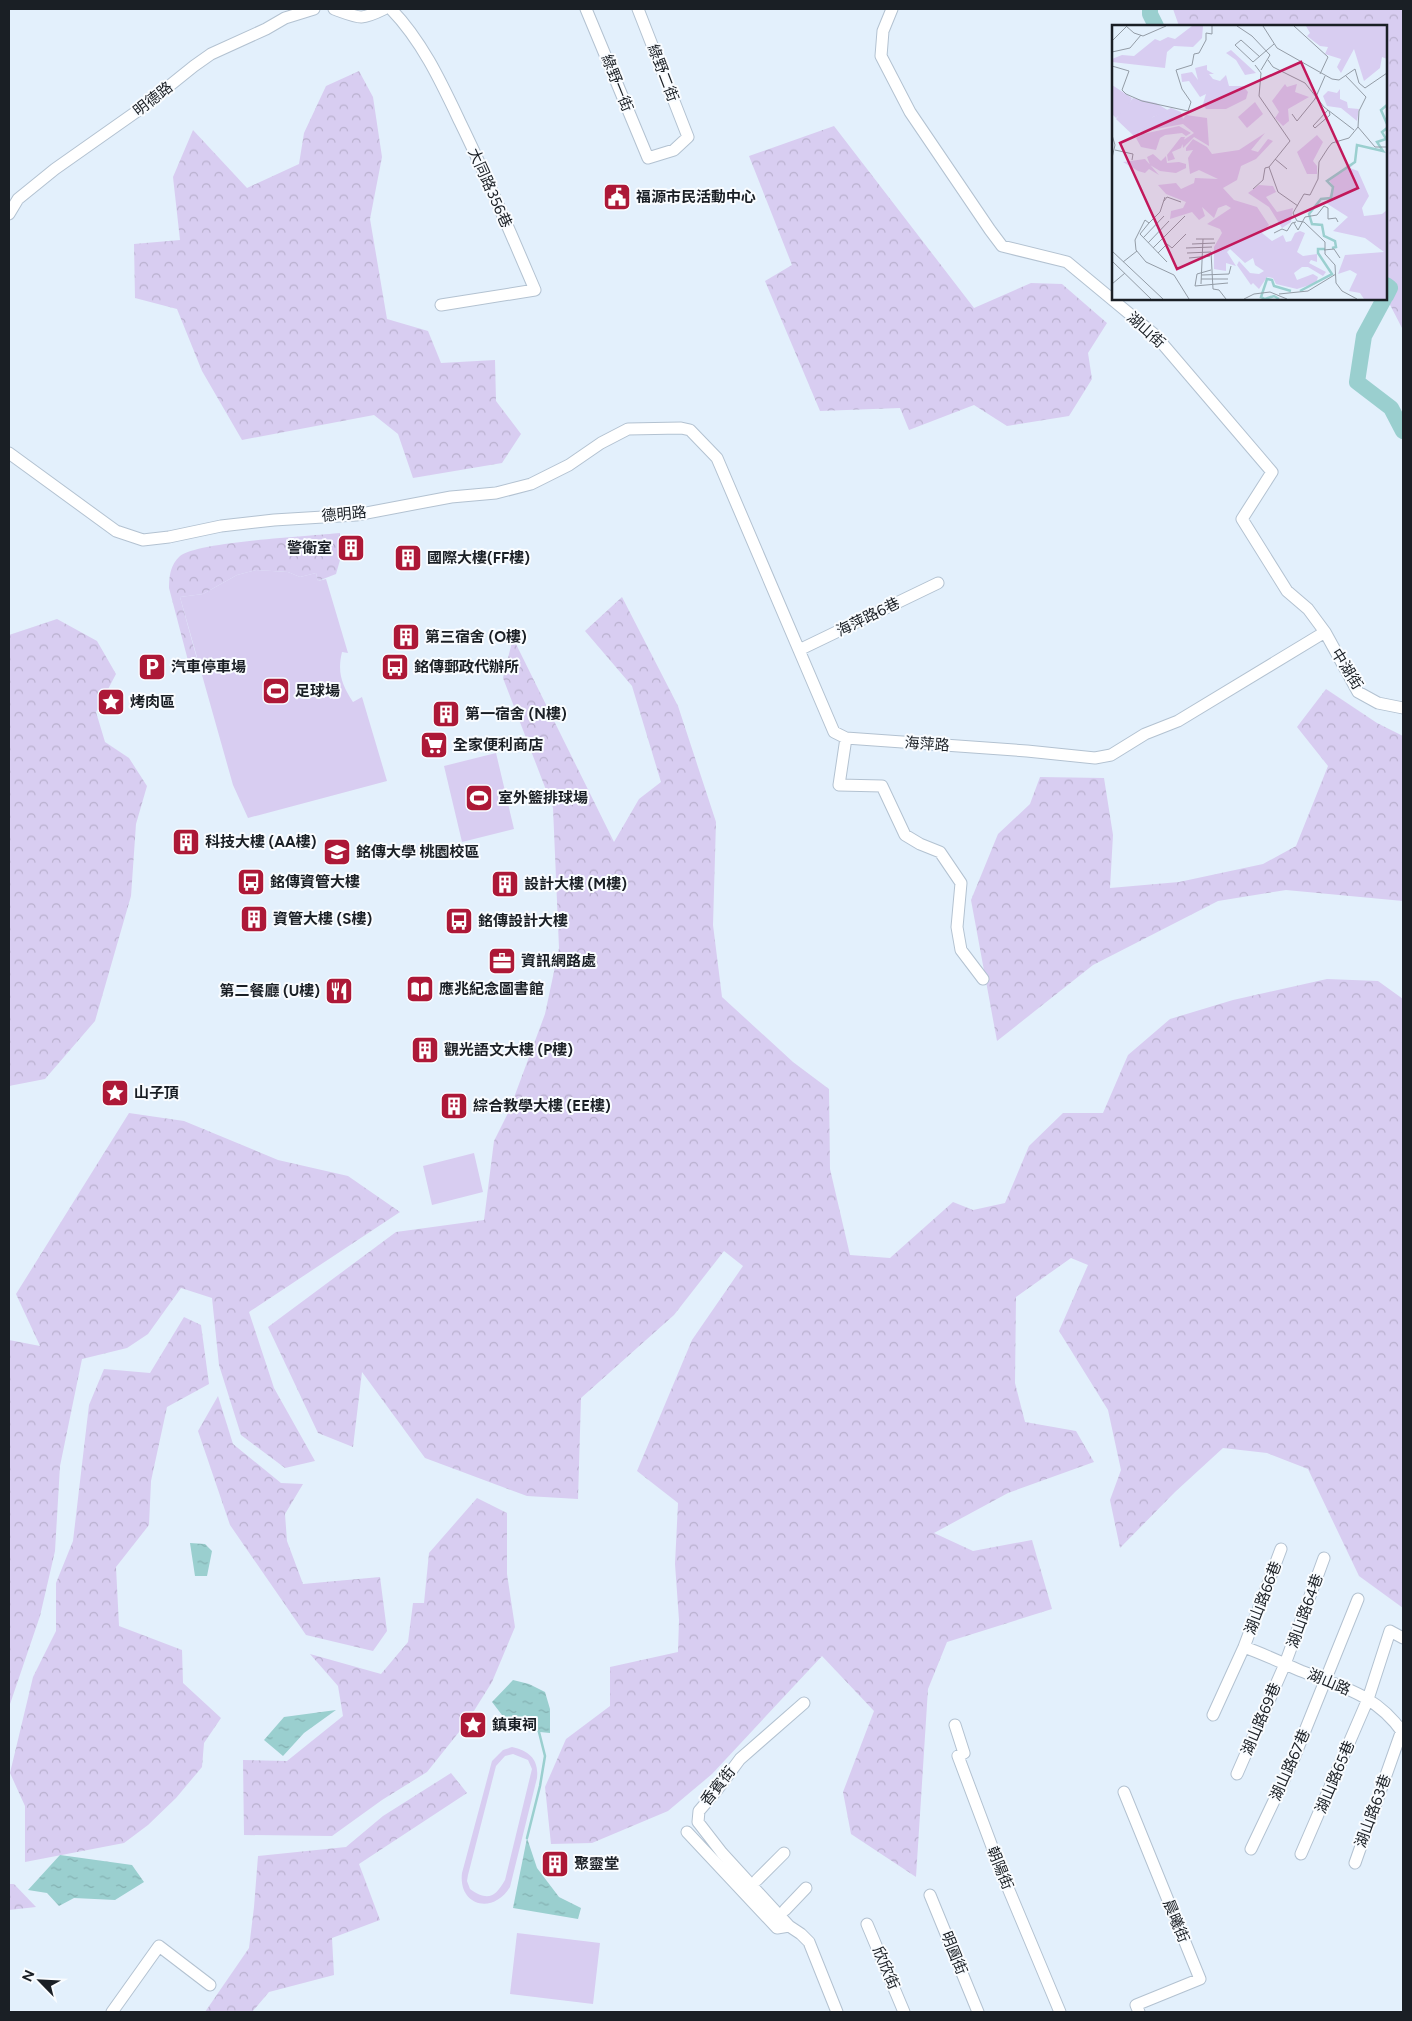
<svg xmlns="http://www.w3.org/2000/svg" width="1412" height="2021" viewBox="0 0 1412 2021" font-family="Figtree,'Noto Sans TC',sans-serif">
<defs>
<pattern id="forest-crowns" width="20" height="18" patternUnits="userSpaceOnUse" patternTransform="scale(1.25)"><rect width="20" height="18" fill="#d8cdf1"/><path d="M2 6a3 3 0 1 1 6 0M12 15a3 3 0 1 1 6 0" fill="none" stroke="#b9b0ce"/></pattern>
<pattern id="water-ripples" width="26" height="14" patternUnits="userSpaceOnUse" patternTransform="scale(1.25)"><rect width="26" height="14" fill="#9acfcf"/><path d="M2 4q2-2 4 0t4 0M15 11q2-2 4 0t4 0" fill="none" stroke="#84b1b2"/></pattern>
</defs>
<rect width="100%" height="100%" fill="#e3f0fc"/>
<path fill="#d8cdf1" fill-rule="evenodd" d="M256 570 288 572 300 577 316 573 318 581 326 579 348 653 342 652C337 673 342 685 353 702L362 697 387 781 248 818 233 785 180 597 203 594 237 575Z
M496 753 514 829 462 842 444 766Z
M474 1153 483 1192 432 1205 423 1166Z
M512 1747C530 1751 539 1760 537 1778L510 1887C493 1915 458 1906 462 1873L492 1761 503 1750ZM513 1754 528 1760 532 1769 531 1773 505 1880C495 1898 487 1901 470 1889L467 1881 468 1875 496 1766 505 1756Z
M517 1933 600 1943 593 2004 510 1994Z"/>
<path fill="url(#forest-crowns)" d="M1173 9H1403V330L1386 297V26H1179Z
M359 71 373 97 382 157 370 219 387 319 428 331 441 363 495 360 496 401 521 434 502 463 413 478 398 434 374 415 242 440 202 371 177 309 135 298 134 244 180 240 173 177 193 130 247 188 299 164 304 133 326 86Z
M834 126 974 308 1031 283 1062 284 1107 323 1088 353 1092 379 1069 416 1007 426 974 405 909 430 900 408 820 411 765 281 792 265 749 156Z
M340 533V560L336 574 318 581 316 573 300 577 288 572 256 570 237 575 203 594 180 597 200 670 191 672 169 588C169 577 170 565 180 556 197 542 311 536 340 533Z
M622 597 678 706 716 822 713 925 722 997 793 1062 829 1089 830 1169 850 1255 890 1258 953 1202 973 1210 1005 1203 1029 1146 1063 1113H1103L1128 1055 1170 1019 1233 1000 1327 979 1378 981 1403 999V1608L1359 1576 1308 1469 1267 1453 1223 1448 1175 1492 1120 1548 1110 1500 1121 1470 1108 1410 1059 1331 1088 1265 1071 1258 1016 1297 1015 1383 1025 1422 1076 1431 1094 1462 1008 1493 934 1533 973 1551 1032 1540 1052 1609 947 1642 928 1689 916 1877 851 1834 843 1792 874 1711 822 1656 712 1774 668 1811 592 1843 551 1844 545 1787 566 1739 610 1706V1667L678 1652 679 1620 675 1564 678 1503 637 1471 692 1340 743 1266 724 1251 674 1315 581 1398 578 1499 527 1496 425 1458 362 1372 353 1447 318 1433 268 1327 396 1232 484 1220 494 1141 509 1111 545 1014 559 948 553 808 503 678 513 638 614 842 639 799 661 782 632 686 585 631Z
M57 619 97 641 116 674 96 712 105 742 129 758 147 786 136 824 131 896 95 1021 45 1079 9 1086V635Z
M1326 689 1377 723 1403 736V901L1286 890 1218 901 1093 965 997 1041 971 900 998 834 1030 804 1040 777 1104 778 1113 835 1110 888 1179 882 1263 864 1296 846 1328 766 1297 727Z
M129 1113 184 1121 278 1160 348 1176 400 1212 249 1312 274 1388 315 1461 285 1468 241 1435 219 1365 212 1298 181 1288 148 1334 127 1348 82 1359 60 1466 55 1551 40 1616 9 1707V1340L40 1346 16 1294Z
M184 1317 201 1325 209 1384 167 1407 151 1481 149 1525 116 1567 119 1626 182 1650 183 1683 221 1718 204 1743 202 1767 176 1798 148 1825 124 1843 25 1862V1806L10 1773 33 1677 56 1631V1583L73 1541 89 1405 104 1369 150 1373Z
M218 1396 233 1444 281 1483 303 1484 285 1514 287 1541 303 1584 380 1577 387 1631 373 1651 306 1635 230 1525 198 1431Z
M477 1498 507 1513V1574L515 1627 492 1682 467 1722 427 1772 382 1800 332 1836 244 1835 243 1760 287 1761 343 1716 338 1686 310 1654 381 1674 408 1642 413 1603H424L429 1553Z
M451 1773 467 1793 359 1864 380 1920 332 1938 334 1975 269 1992 252 2012H205L249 1948 254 1907 258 1856 346 1847 383 1816Z
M9 1884H14L36 1907 9 1910Z"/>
<path fill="url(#water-ripples)" d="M190 1543 205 1544 212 1551 207 1576H195Z
M513 1680 529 1684 545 1692 550 1709V1733L530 1731 502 1715 492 1702Z
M336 1710 304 1733 283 1756 264 1740 284 1717Z
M527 1838 537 1868 559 1897 581 1908 578 1919 513 1908Z
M60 1855 132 1865 144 1882 115 1900 74 1898 59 1906 47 1893 28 1890Z"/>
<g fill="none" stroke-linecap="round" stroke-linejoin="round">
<path stroke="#9acfcf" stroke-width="2.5" d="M527 1838 540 1786 545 1756 539 1732"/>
<path stroke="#9acfcf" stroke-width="16" d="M1150 9V14L1156 26
M1386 285 1390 288 1386 296
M1384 299 1364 336 1357 382 1391 408 1403 431"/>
<g stroke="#b3c2d1" stroke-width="13">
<path id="minor" d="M334 9C359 18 360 21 384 9
M391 9C422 41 441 82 460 122 487 177 511 234 535 290L441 305
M586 9 648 158 674 150 688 137 638 9
M892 9 883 31 881 56 910 112 990 230 1002 246 1067 262 1155 335 1272 472 1242 519 1287 591 1308 609 1325 632 1358 692 1378 703 1403 708
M9 214 18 199 55 169 143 107 194 66 211 54 266 29 285 18 314 9
M9 453 116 531 143 540 169 537 221 526 274 520 356 515 451 497 496 493 531 484 569 465 601 443 628 429 681 428 690 430 717 458 834 732 846 738 1027 751 1095 758 1111 755 1145 734 1178 721 1325 632
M799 650 938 583
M846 738 839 785 882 786 905 835 920 844 940 852 961 883 957 927 961 950 983 979
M1244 1647C1264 1654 1282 1663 1301 1671 1342 1687 1377 1695 1403 1733
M1213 1715 1244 1647 1281 1549
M955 1725 964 1753 958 1756 1003 1876 1060 2012
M1237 1774 1285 1664 1324 1558
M1124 1792 1200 1979 1136 2005 1139 2012
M687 1832 777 1928 789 1926 801 1934 809 1942 837 2012
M1251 1849 1292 1763 1358 1599
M1301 1854 1368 1699 1390 1631 1403 1638
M1355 1863 1403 1727
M757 1880 784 1853
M930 1895 978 2012
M785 1910 806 1888
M867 1924 904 2012
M789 1926 722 1853 698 1822 699 1811 717 1790 740 1759 804 1703
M112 2012 159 1946 210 1985"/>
</g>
<use href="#minor" stroke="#fff" stroke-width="11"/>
</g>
<defs>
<g id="civic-square" transform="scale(1.4375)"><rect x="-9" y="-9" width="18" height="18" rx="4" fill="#ad1837" stroke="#f9fcff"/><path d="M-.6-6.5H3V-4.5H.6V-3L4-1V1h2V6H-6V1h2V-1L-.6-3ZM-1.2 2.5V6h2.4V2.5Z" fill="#fff"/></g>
<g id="building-square" transform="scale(1.4375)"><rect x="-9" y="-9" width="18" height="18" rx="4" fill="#ad1837" stroke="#f9fcff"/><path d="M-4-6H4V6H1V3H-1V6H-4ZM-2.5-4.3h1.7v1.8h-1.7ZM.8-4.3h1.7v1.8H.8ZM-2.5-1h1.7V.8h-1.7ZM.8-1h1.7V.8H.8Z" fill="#fff"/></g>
<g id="parking-square" transform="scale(1.4375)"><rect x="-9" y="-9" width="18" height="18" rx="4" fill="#ad1837" stroke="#f9fcff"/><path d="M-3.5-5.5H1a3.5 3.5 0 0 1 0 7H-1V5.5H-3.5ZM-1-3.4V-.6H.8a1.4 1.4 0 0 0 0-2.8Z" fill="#fff"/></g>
<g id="bus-square" transform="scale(1.4375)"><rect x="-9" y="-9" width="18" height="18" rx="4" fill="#ad1837" stroke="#f9fcff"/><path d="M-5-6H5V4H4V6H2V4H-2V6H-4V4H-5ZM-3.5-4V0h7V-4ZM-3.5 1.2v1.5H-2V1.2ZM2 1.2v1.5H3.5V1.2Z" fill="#fff"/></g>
<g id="stadium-square" transform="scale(1.4375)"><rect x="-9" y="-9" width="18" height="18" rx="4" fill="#ad1837" stroke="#f9fcff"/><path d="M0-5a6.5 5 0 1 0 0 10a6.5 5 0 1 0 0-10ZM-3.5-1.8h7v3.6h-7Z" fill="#fff"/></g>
<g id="sight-square" transform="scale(1.4375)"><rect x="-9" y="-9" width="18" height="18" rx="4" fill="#ad1837" stroke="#f9fcff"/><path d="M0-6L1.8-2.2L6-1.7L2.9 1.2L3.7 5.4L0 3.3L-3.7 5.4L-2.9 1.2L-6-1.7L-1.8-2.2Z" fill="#fff"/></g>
<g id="supermarket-square" transform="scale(1.4375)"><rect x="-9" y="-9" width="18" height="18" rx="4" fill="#ad1837" stroke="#f9fcff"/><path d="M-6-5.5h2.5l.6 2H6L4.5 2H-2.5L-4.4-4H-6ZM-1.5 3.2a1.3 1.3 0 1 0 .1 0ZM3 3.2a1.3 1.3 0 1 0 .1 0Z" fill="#fff"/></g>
<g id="university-square" transform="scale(1.4375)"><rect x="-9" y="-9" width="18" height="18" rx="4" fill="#ad1837" stroke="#f9fcff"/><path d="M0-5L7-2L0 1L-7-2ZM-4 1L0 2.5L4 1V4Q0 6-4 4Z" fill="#fff"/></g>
<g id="office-square" transform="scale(1.4375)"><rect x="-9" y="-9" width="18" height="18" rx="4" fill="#ad1837" stroke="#f9fcff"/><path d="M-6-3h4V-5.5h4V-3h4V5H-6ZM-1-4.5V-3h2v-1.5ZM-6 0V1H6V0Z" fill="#fff"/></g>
<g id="library-square" transform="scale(1.4375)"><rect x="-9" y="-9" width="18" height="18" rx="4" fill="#ad1837" stroke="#f9fcff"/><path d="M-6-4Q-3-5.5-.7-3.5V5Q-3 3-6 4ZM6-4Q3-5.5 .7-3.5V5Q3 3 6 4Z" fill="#fff"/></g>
<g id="restaurant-square" transform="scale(1.4375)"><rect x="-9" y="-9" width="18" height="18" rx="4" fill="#ad1837" stroke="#f9fcff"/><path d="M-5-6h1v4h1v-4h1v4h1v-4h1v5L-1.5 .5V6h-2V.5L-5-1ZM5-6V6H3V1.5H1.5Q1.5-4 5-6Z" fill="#fff"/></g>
</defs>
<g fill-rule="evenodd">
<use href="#civic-square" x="617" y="197"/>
<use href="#building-square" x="351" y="548"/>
<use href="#building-square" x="408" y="558"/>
<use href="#building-square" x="406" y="637"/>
<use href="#parking-square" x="152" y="667"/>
<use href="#bus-square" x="395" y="667"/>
<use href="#stadium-square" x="276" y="691"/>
<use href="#sight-square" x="111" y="702"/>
<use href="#building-square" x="446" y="714"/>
<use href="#supermarket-square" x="434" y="745"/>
<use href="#stadium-square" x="479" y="798"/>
<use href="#building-square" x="186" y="842"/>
<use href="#university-square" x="337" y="852"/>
<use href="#bus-square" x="251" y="882"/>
<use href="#building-square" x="505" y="884"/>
<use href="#building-square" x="254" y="919"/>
<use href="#bus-square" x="459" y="921"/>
<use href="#office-square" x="502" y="961"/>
<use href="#library-square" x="420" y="989"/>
<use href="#restaurant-square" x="339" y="991"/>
<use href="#building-square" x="425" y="1050"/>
<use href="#sight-square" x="115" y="1093"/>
<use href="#building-square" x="454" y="1106"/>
<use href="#sight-square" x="473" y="1725"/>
<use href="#building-square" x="555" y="1864"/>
</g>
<g text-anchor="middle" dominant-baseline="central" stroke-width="4" stroke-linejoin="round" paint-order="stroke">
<g font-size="15" fill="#1a1f25" stroke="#f9fcff">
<text transform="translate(663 73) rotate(69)">綠野二街</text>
<text transform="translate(617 83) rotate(68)">綠野一街</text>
<text transform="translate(153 99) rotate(-38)">明德路</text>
<text transform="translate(490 188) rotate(66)">大同路356巷</text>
<text transform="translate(1146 330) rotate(42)">湖山街</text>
<text transform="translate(344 514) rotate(-5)">德明路</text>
<text transform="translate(868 617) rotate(-26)">海萍路6巷</text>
<text transform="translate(1347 669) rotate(58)">中湖街</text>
<text transform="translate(927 744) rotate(4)">海萍路</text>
<text transform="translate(1263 1598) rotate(-69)">湖山路66巷</text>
<text transform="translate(1305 1611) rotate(-70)">湖山路64巷</text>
<text transform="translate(1329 1682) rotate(23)">湖山路</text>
<text transform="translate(1261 1719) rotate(-67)">湖山路69巷</text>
<text transform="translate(1290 1765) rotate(-66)">湖山路67巷</text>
<text transform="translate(1335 1777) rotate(-67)">湖山路65巷</text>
<text transform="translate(718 1786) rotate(-51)">香賓街</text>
<text transform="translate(1373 1811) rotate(-70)">湖山路63巷</text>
<text transform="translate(1000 1868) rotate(68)">朝陽街</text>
<text transform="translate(1176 1921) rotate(68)">晨曦街</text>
<text transform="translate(954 1953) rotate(68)">明圓街</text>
<text transform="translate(886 1968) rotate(67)">欣欣街</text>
</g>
<g font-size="15" font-weight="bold" fill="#1a1f25" stroke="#f9fcff" text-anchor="start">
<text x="636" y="197">福源市民活動中心</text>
<text x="332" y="548" text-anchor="end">警衛室</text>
<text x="427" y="558">國際大樓(FF樓)</text>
<text x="425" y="637">第三宿舍 (O樓)</text>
<text x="171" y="667">汽車停車場</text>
<text x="414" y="667">銘傳郵政代辦所</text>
<text x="295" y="691">足球場</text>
<text x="130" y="702">烤肉區</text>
<text x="465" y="714">第一宿舍 (N樓)</text>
<text x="453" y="745">全家便利商店</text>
<text x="498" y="798">室外籃排球場</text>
<text x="205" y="842">科技大樓 (AA樓)</text>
<text x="356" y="852">銘傳大學 桃園校區</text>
<text x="270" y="882">銘傳資管大樓</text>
<text x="524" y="884">設計大樓 (M樓)</text>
<text x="273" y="919">資管大樓 (S樓)</text>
<text x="478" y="921">銘傳設計大樓</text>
<text x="521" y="961">資訊網路處</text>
<text x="439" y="989">應兆紀念圖書館</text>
<text x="320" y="991" text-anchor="end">第二餐廳 (U樓)</text>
<text x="444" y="1050">觀光語文大樓 (P樓)</text>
<text x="134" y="1093">山子頂</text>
<text x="473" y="1106">綜合教學大樓 (EE樓)</text>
<text x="492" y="1725">鎮東祠</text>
<text x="574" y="1864">聚靈堂</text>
</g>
</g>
<g transform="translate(1112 25)">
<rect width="275" height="275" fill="#e3f0fc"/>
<path d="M143 77 151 89 135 103 126 92Z" fill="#d8cdf1"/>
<path d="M80 1H91L90 13 81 22 62 21 55 27 53 43 0 37V34L10 30 22 31 43 14 48 16 56 12 63 14ZM194 1H275V34L270 32 268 43 252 56 242 24 229 48 225 42 229 34 213 29 216 22 208 21 195 11 198 8ZM119 25 144 48 133 50 124 35 114 28ZM95 40V45L102 49H97L101 54 108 56 114 50 117 61H131L136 67 134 74 114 84H94L91 79 94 69 88 72 77 56 70 57 69 49 80 47 86 55 83 43ZM173 59 175 62 185 59 183 67 197 72 176 84 177 96 171 101 163 93 167 87 160 76ZM0 60 20 73 15 84 4 93 0 89ZM228 64V74L235 77 236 83 247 84 245 96 229 83 215 81 211 71 216 66 225 68ZM59 83 69 87 71 94 74 90 95 93 97 121 82 112 71 123 70 116 82 108 71 99 28 107 35 95ZM67 101 79 108 74 111 70 108 53 110 48 113 44 125 29 122 24 113 31 109ZM153 108 139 125 146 127 156 114 161 116 144 134 129 141 125 155 111 163 122 175 145 182 157 200 150 208 160 216 171 210 174 217 179 216 183 208 188 206 193 208 185 227 191 231 205 229V237L199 235 197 238 214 247 211 251 196 242H190L182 248 185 255 201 249 206 252 204 258 185 264 164 259 161 253 155 252 147 264 141 258 139 260 125 240 127 236 138 248 147 249 152 246 143 240 141 233 133 238 118 224 115 227 124 241 114 238V246L102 244V222L110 208 108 204 95 199 119 183 114 180 106 183 102 193 90 182 93 191 87 195 80 187 58 194 59 186 71 183 74 177 54 169 46 160 64 158 69 164 82 158 83 153 106 154 87 145 78 149 76 133 81 125 74 126V123L81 114 95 122 100 129 127 125ZM205 110 211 117 201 136 205 141V149H195L185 127ZM69 112H73L69 123 60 127 63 134 56 136 55 130ZM41 129 49 136 54 131 55 138 67 137 74 139V143L64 148 48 146 38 140 35 132ZM33 134 47 150 37 144 33 148 26 146 11 137ZM242 139 238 143 246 146 257 171 250 183 252 191 270 189 275 185V274H252L248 268 237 266 245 249 238 245 226 249 233 230 272 227 253 213 221 206 236 192 214 178 222 162 217 155ZM147 160 161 161 164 167 154 172 165 187 181 183 179 197 170 203 157 182 136 168Z" fill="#d8cdf1"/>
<path d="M21 73 44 78 57 86 41 92 23 112 4 94Z" fill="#d8cdf1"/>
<path fill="none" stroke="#9acfcf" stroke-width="2.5" d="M275 80 269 85 275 99M220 223 224 222 223 216 212 211 210 200 200 199 197 189 209 174 219 173 221 162 215 156 243 137 245 120 271 126 265 117 274 114 270 107 275 103M188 266 220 249 206 228V224H213M167 274 162 271 153 274 149 272 155 254 160 255 162 261 179 266"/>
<path fill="none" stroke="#939ca6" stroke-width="1" d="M14 1 22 8 31 11 54 1M125 1 140 11 158 30 149 45M151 1 165 23 220 54 227 55 243 44 247 58 253 63 275 48M182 1 216 32 208 49M0 16 15 1M0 27 18 23 29 10M156 35 161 42 193 58 212 82 242 105M141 37 123 20 129 15 148 32M141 37 162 19M143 40 149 48 147 71 178 116 157 142 166 167 186 181M0 41 17 46 10 65 14 69 30 76 76 86 79 77 70 64 64 45 80 40 82 29 87 28 94 15V8L100 9V1M216 85 201 101 203 103 218 90 217 86M180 89 185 96 203 74 213 51M246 102 263 122H275M0 110 3 120 0 133M3 125 21 129 20 135M163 134 175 144M141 164 151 155 153 143 157 142M52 176 55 172 69 177M37 198 48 187 53 172M182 198 186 205 193 192 205 190 212 181 216 183V194L224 193 226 197M162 208 170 204 175 206 180 198 184 197M31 213 52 191M84 214H102M36 218 57 196M80 219 103 218M41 223 73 191M74 223 100 222M212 225 222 224 228 233M0 226 51 274M46 228 55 219 60 223 74 209M75 228 99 227 101 264 107 265 114 274M77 233 98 231M0 236 39 274M11 237 25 226M55 237 28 209 37 198 33 195 23 215 24 225 34 237 62 250 77 274M99 245 85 249 83 261 116 258M90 250 117 249 119 241M89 254H116M0 259 13 248M89 259 91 214M230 266 224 258 223 240 213 229V217L192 197 185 196 181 188 192 169 198 170 206 154 207 137 216 123 220 118 237 113 246 102 247 86 254 72 233 50M230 266 245 274M167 269 196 266 224 249M132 274 142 269 158 267 175 274"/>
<path fill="#c2185b" fill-opacity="0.15" stroke="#c2185b" stroke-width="2.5" d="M189 37 246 163 65 244 8 118Z"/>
<rect width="275" height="275" fill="none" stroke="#1a1f25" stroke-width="2.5"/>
</g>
<rect width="1412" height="2021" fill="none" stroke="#1a1f25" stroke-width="20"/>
<g transform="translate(40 1981) rotate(294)" stroke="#f9fcff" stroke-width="4" paint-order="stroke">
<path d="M0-4L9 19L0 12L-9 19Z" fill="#1a1f25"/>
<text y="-8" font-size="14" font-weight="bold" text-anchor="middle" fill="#1a1f25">N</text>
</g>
</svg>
